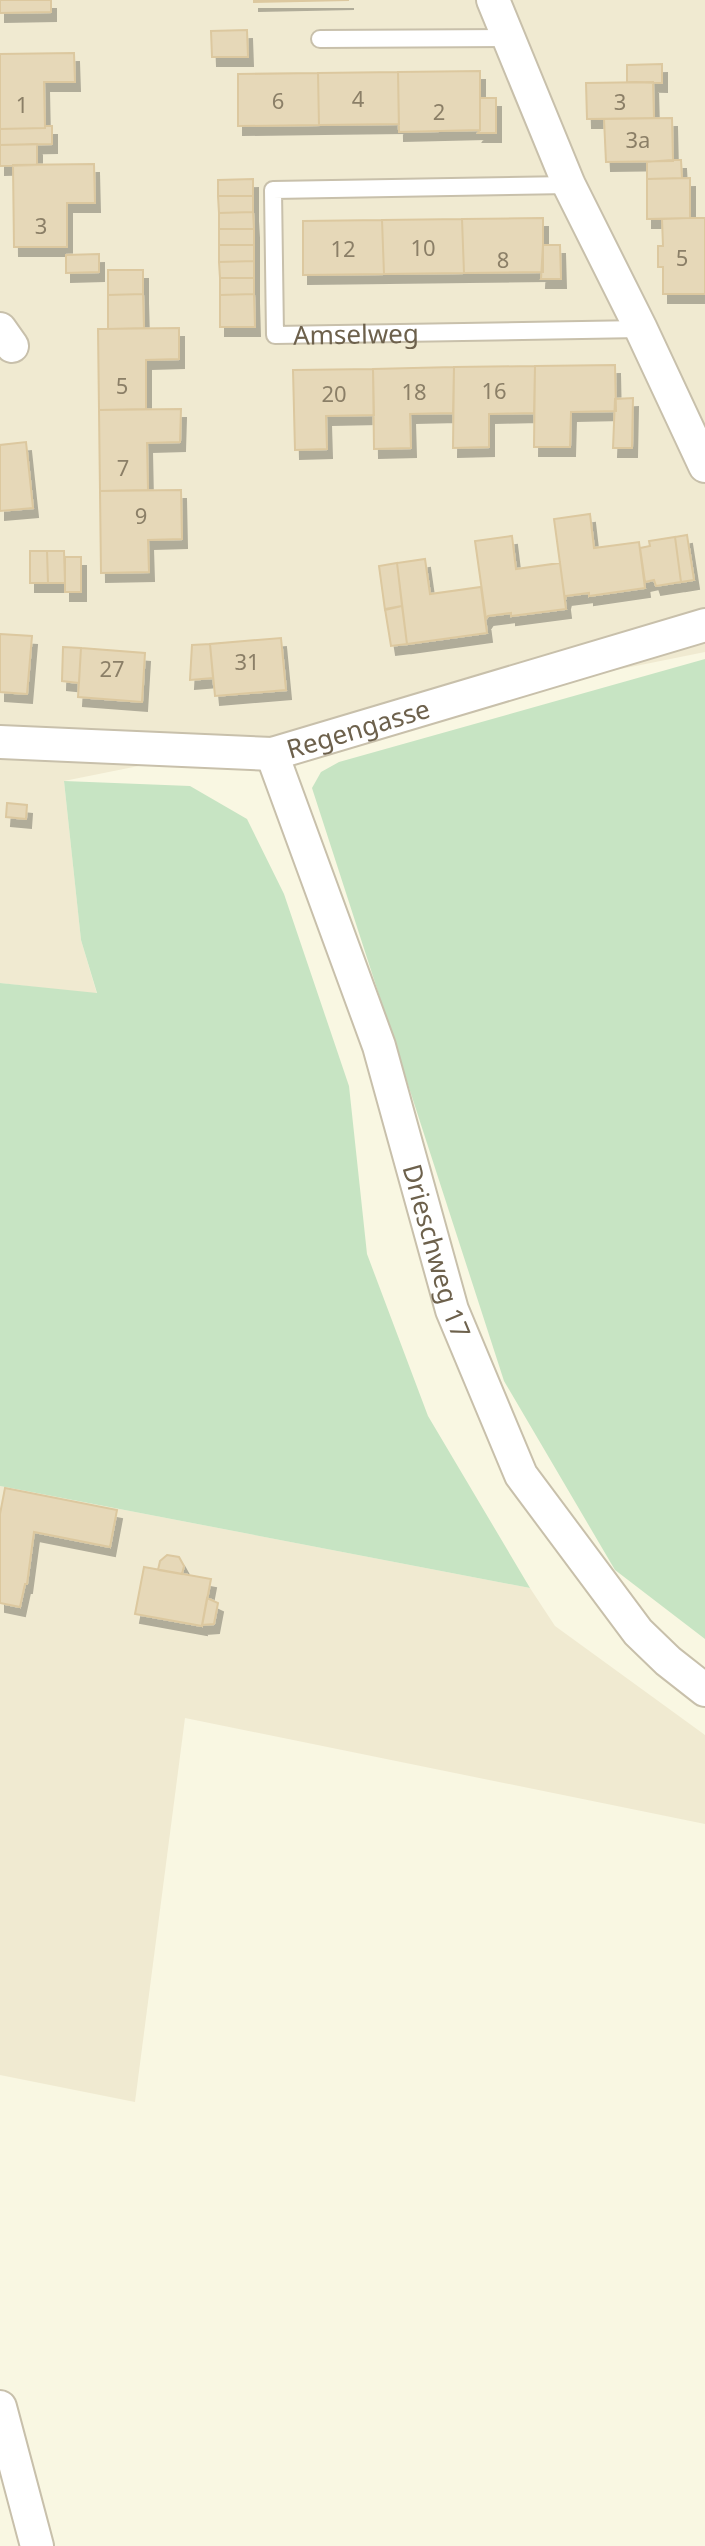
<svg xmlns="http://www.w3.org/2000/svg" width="705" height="2546" viewBox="0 0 705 2546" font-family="'Noto Sans',sans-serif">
<defs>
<filter id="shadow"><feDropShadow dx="5" dy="9" stdDeviation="0" flood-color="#0004"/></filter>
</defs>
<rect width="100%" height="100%" fill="#f9f7e2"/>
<path fill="#f0ead1" d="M0 0H705V652L64 781 81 940 97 994 0 983Z
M0 1486 530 1588 555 1626 705 1735V1824L185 1718 135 2102 0 2075Z"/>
<path fill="#c7e4c3" d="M705 659V1639L615 1570 504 1381 312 788 321 772 339 762Z
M64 781 190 786 247 819 284 894 349 1086 367 1254 428 1416 530 1588 0 1486V983L97 993 81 940Z"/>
<path fill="#e6d8b8" stroke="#dcc89f" stroke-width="2" filter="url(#shadow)" d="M0 0H51V12L0 13Z
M254 0H349L254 2Z
M247 30 248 57H212L211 31Z
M74 53 75 82H44L45 128 0 129V54Z
M662 64V83L627 82V65Z
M480 71V130L399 132 398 72Z
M398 72 399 124 319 125 318 73Z
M318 73 319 125 238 126V74Z
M653 82 654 118 587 119 586 83Z
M480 98H496V133H478L480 130Z
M672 118 673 161 606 162 604 119Z
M45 126H52V144L0 145V129L45 128Z
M37 144V165L0 166V145Z
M672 160H681L682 178 647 179V162Z
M94 164 95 203H67V247H14L13 165Z
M690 178V218L647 219V179Z
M253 179V196H218V180Z
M218 196H253V212L219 213Z
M253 212 254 229H219V213Z
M543 218V272L464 273 462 219Z
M690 218H705V294H663V267H658V246H663L662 219Z
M462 219 464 273 384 274 382 220Z
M382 220 384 274 303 275V221Z
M219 229H254V245H219Z
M219 245H254V261L219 262Z
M543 245H560L561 279H541Z
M99 254V272L66 273V255Z
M254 261V278H220L219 262Z
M108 270H143V294L108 295Z
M220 278H254V294L220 295Z
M143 294 144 328 108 329V295Z
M254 294 255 327H220V295Z
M179 328V359L146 360V409L99 410 98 329Z
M615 365 616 411 571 412 570 447H534L535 366Z
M535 366 534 413 489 414V447L453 448 454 367Z
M454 367 453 413 410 414 411 448 374 449 373 369Z
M373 369 374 415 326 416 327 449 295 450 293 370Z
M633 398 632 448H613L615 399Z
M181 409 180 442 147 443 148 490 100 491 99 410Z
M26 442 33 508 0 511V445Z
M181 490 182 539 148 540 149 572 101 573 100 491Z
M590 514 594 548 639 542 645 588 589 596V593L566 596 565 600 554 519Z
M687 535 694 580 681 582 675 537Z
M512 536 516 569 560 563 566 609 511 616V613L488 616 486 619 475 541Z
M675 537 681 582 656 586 654 580 645 582 640 548 650 546 649 541Z
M30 551H47L48 583H30Z
M47 551H64L65 583H48Z
M65 557H81V592H65Z
M425 559 430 594 481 587 487 633 407 644 397 563Z
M397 563 402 606 385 610 379 566Z
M402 606 407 644 391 646 385 609Z
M0 634 32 636 27 694 0 692Z
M281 638 286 690 215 696 210 644Z
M210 644 213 678 190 680 192 645Z
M63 647 81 648 79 683 62 681Z
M81 648 145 653 142 702 78 697Z
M7 803 27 805 26 819 6 817Z
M5 1488 117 1510 110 1547 34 1532 27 1584H25L20 1607 0 1603V1514Z
M167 1555 179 1557 184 1566 182 1574 158 1570 160 1561Z
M144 1567 211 1579 202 1626 135 1614Z
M207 1598 218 1603 214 1624 202 1625Z"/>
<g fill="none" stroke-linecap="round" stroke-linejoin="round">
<g stroke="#c8c0ab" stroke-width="20">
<g id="service">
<path d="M320 39 508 38"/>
<path id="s1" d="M569 185 273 190 275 335 641 329"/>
</g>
</g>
<g stroke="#c8c0ab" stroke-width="36">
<g id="minor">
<path d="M493 0 569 185 641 329 705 466"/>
<path d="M0 329 12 346"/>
<path id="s2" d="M0 742 272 754 705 625"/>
<path id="s3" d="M272 754 379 1046 452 1310 521 1475 638 1632 668 1661 705 1690"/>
<path d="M0 2407 37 2546"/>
</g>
</g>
<use href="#service" stroke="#fff" stroke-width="16"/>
<use href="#minor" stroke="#fff" stroke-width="32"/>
</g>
<g text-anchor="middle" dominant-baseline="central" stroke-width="6" stroke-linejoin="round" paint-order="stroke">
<g font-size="22" fill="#8b7f67">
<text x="358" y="98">4</text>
<text x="278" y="100">6</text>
<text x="620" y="101">3</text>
<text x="22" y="104">1</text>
<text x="439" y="111">2</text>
<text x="638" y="139">3a</text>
<text x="41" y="225">3</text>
<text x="423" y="247">10</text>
<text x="343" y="248">12</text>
<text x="682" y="257">5</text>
<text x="503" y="259">8</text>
<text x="122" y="385">5</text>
<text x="494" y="390">16</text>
<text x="414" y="391">18</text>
<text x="334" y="393">20</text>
<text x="123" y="467">7</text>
<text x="141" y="515">9</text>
<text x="247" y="661">31</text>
<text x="112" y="668">27</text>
</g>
<g font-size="26" fill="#6d614c" stroke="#fcfae8">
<text stroke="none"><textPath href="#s1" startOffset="522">Amselweg</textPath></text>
<text stroke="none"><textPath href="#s2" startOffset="362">Regengasse</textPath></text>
<text stroke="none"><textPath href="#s3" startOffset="524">Drieschweg 17</textPath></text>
</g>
</g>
</svg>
